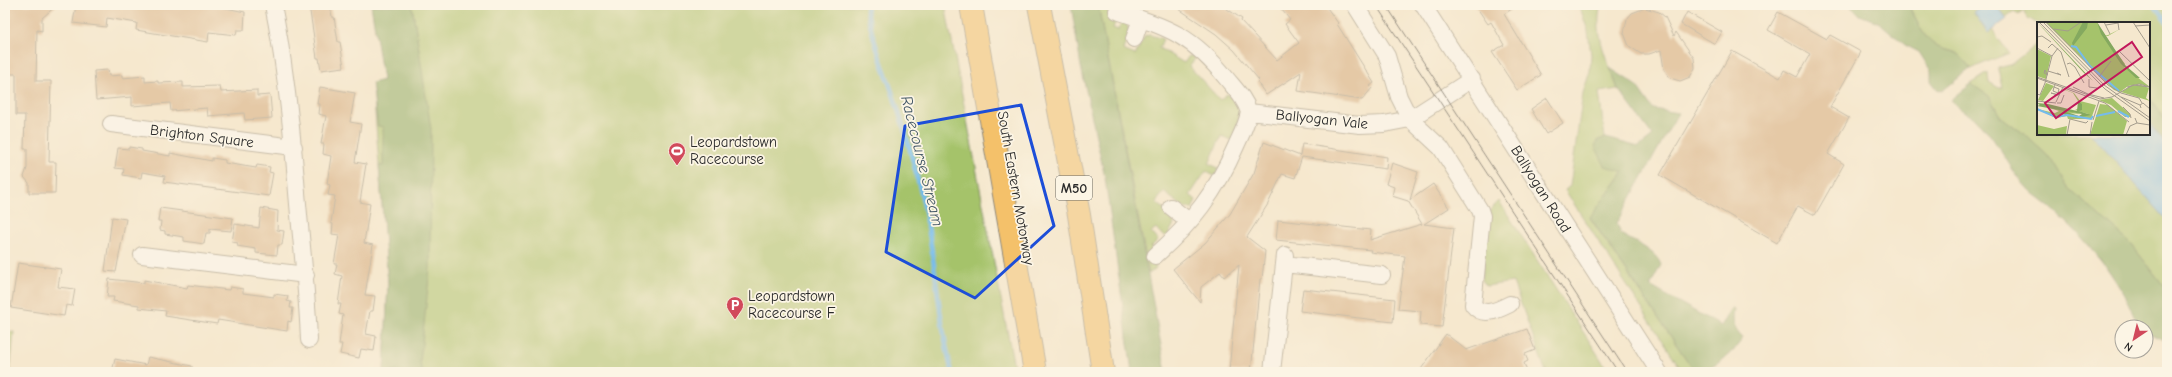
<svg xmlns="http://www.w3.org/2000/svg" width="2172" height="377" viewBox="0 0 2172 377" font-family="'Comic Neue',sans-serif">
<rect width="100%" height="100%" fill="#fcf5e5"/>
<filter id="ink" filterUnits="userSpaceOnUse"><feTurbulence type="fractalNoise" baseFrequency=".025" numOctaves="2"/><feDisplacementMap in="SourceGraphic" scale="8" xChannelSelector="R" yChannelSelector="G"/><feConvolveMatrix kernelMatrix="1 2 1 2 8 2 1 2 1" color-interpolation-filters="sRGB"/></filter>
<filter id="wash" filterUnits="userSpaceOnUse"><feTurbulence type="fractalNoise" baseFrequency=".012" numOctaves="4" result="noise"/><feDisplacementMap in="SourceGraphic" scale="16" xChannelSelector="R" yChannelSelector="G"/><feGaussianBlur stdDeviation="0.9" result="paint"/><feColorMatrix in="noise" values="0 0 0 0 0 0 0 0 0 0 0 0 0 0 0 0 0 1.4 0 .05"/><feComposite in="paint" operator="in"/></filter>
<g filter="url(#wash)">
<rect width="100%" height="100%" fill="#f5e8ce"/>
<path fill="#a5c36b" stroke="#68774b" d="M412 5H945L1015 372H384L388 283 373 86 420 56Z
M1098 5H1107L1109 15 1116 20 1113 28 1118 30 1122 22 1126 23C1132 33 1126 40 1123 50L1135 55 1145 36 1150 35 1163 39 1159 48 1184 63 1189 56H1194L1195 59 1189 66 1220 100 1227 94C1246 102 1238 126 1232 140L1221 136 1209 164 1219 168 1215 177 1206 171 1190 195 1196 200 1192 209 1183 207 1164 192 1156 202 1170 214 1174 224 1168 235 1163 236 1156 228 1151 232 1158 240 1151 247 1156 268 1149 274Z
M1579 5H1590L1591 9 1601 5C1593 34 1608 62 1618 89L1599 92 1605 138 1598 140 1624 171 1590 218 1695 372H1683L1565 190 1570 186 1583 93 1590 71 1591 55 1588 31Z
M1909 5H1942L1945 9 1949 5H1985L1974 13 1988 32 1992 30 2009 53 1970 69C1956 42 1947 57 1931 42 1921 33 1915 18 1909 5Z
M1997 5H2167V122L2149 97V23L2038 24 2028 18 2023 11 2018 15 2014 11 2006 17Z
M2038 43V134H2091L2167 220V290L2131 244 2068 188 2050 158 2023 133 2000 116 1989 96 1971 84 1988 73 1989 82 1999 88H2002L1998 68 2010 65Z
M1499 201 1609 372H1546L1513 282 1486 286 1481 280 1489 211Z
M5 331 14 332 10 372H5Z"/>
<path fill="#84a95f" stroke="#586a45" d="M371 5H412L431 129 430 268 420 362 422 372H384L388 283 379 165 383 166V127L378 126 372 83 383 80Z
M1071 5H1098L1166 372H1132L1105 178 1081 67Z
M1849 5H1909C1915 18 1921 33 1931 42 1947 57 1957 43 1970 69L1942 91 1938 90 1931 81V71L1919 52 1905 45 1880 23 1860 15Z
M1610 68 1636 85 1653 109 1678 113 1617 223 1621 234C1633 242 1656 250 1661 265L1650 286 1721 326 1732 307 1734 309C1732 321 1733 329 1743 338 1734 352 1712 372 1695 372L1590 217 1624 172 1605 166 1595 146 1598 140 1605 138 1639 147 1653 136 1618 89Z
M1971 84 1989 96 2000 116 2023 133 2050 158 2068 188 2131 244 2167 290V341L2146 333V327H2139C2122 283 2093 246 2058 214 2049 205 2037 198 2028 189 2010 170 1999 144 1982 125 1973 115 1959 111 1951 100Z
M2149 97 2167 122V146L2149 123Z"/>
<path fill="#75bbec" stroke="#50738c" d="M1985 5H1997L2007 19 1988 33 1974 13Z
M2149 123 2167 146V220L2091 134H2149Z"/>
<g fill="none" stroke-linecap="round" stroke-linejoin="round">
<path stroke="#75bbec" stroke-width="4.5" d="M866 5C872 43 889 79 900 116 909 143 916 173 923 201 936 257 937 316 952 372
M2154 5 2167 22"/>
</g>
<g id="blocks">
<path fill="#d0a477" d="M8 5H57L42 18V31L37 30 36 81H51L49 162H56L55 193H29V183L24 177 27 168V149H24L25 115H16V74H6Z
M76 5H212L245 12 244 30H237L236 35 209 32 208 42 136 30 137 23 107 18 106 27 73 23Z
M309 5H330L332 17H334L338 42H340L344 67 321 70 319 58H317Z
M1173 5H1221L1242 19 1241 21 1277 60 1299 43 1285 24 1290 20 1278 5H1325L1338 23 1337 24 1374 83 1370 86 1372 88 1362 100 1298 91 1301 72 1266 95 1257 82 1259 80 1234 50 1216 34Z
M1475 5H1518L1504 14 1541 75 1517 90 1492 52 1504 45 1491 22 1488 24Z
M1645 8 1659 12 1665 17 1674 36 1676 32 1694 58 1695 68 1690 77 1680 81 1670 78 1664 69 1661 50 1649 54H1641L1629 46 1624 33 1627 19 1632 13Z
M1687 12 1722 32 1715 44 1681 24Z
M1778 12 1827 39 1830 35 1861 52 1830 107 1849 118 1828 154 1844 164 1815 215 1798 206 1777 243 1660 175 1732 51 1780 78 1784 70 1797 77 1810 54 1768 30Z
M108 70 109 76 122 75V78L145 76V82L158 81V83L183 82V87L220 86 221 92 257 90V96L270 95 272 118 245 120 244 113 208 116 207 108 171 111 170 103 132 106V97L96 100 94 71Z
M320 87 355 93 350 122 361 124 355 162 366 164 360 202 370 204 364 243 373 245 365 295 375 296 373 311H370L366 334 376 336 374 351 361 349 359 358 340 354 342 344H339L343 315 339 314 341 304H338L342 276 335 274 337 264H334L339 235 332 234 333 224 331 223 335 196 328 195 330 185 327 184 331 156 323 154 324 144H321L326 116 319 114 320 104H317Z
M1547 98 1563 123 1546 134 1531 109Z
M1264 142 1300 156 1302 144 1387 157 1386 169 1302 157 1295 178 1282 174 1268 204 1247 237 1265 251 1262 279H1260L1251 372 1229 371 1239 265 1224 277 1220 272 1201 287 1200 302 1173 269 1205 243 1230 214 1254 173Z
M129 147 142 149V151L170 156V153L212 161V158L225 160V163L256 168 257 165 270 167 269 172 273 173 269 196 164 182 165 176 142 172 141 178 123 175 124 169 115 168 118 148 129 149Z
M1392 163 1418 172 1410 200 1433 184 1449 208 1424 224 1454 228 1442 327 1420 325 1421 311 1398 309 1405 256 1370 252 1371 250 1276 240 1278 220 1371 230 1370 240 1422 224 1408 201 1392 196 1394 187 1386 184Z
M160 208 233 218 231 231 210 229V233H206L204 244 184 241V237L165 234V231L160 230 161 221H158Z
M261 208 278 211 277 230 284 231 282 245H278L277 255 256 253V249L237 246 238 243 232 242 235 224 259 228Z
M112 217 126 219 116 272 105 271Z
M18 263 61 269 58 287 75 289 72 306 66 305 64 316 11 308Z
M109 279 144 283V280L187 288 188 285 229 290 230 287 243 289V293L274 297V294L288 296 287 301 291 302 290 308H293L291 322 288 321 287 331 218 320 217 324 165 316 166 311 139 308V305L113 301 114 297H107Z
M1303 289 1395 299 1393 322 1300 311Z
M1527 329 1535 350 1525 354 1528 361 1524 363 1527 372H1419L1446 334 1466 350Z
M148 357 192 366V372H112L115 359 146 365Z"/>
</g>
</g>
<g filter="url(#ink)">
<use href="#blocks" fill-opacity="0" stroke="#908a7c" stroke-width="1"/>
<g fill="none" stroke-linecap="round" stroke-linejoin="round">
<g stroke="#908a7c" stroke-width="18">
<path id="minor" d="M273 5C285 63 291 121 296 180 300 233 307 286 309 340
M1355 5 1387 56 1399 97 1410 119 1441 148 1480 210 1482 216 1473 305C1483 318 1498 310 1510 304
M1423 5 1659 372
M1117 11C1169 28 1192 35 1227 79 1236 90 1245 99 1249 112 1247 124 1241 135 1236 146 1216 192 1192 223 1155 256
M1134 39 1141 19
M1249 112 1360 125 1384 124 1410 119 1472 79
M111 124 294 147
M1171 207 1189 221
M142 255 306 275
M1284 264 1382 275
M1272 372 1285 255"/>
</g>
<g stroke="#908a7c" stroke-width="24">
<path id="highway" d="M971 5 1035 372
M1039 5 1079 215 1103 372"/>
</g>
<use href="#minor" stroke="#fff" stroke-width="16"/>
<use href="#highway" stroke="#f4c16a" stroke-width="22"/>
<path stroke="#2b2b2b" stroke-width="1" d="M1376 5 1618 372
M1386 5 1627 372"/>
</g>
</g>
<path d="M0 0H2172V377H0ZM1021 105 1054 226 975 298 886 252 905 126Z" fill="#f5e8ce" fill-opacity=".55" fill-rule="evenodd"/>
<path fill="none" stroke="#1d4ed8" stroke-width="3" stroke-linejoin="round" d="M1021 105 1054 226 975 298 886 252 905 126Z"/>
<defs>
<g id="stadium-pin" transform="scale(0.9)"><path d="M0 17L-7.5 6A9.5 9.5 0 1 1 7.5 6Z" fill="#d1495b" stroke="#fcf5e5"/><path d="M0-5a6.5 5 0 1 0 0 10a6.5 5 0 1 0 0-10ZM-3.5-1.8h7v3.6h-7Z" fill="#fff"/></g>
<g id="parking-pin" transform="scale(0.9)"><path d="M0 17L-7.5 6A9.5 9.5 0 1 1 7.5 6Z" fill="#d1495b" stroke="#fcf5e5"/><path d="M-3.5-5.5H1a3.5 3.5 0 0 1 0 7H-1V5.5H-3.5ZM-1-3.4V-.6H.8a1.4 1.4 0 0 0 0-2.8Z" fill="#fff"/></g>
</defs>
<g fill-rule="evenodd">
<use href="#stadium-pin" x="677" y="151"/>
<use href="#parking-pin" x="735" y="305"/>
</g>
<g text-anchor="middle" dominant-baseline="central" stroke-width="3.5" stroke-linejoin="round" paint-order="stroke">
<rect fill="#fcf5e5" stroke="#6a6863" stroke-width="1" x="1056" y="176" width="36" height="24" rx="3"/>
<g font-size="14" font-weight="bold" fill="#2b2b2b">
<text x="1074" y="188">M50</text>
</g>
<g font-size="15" fill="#2b2b2b" stroke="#fcf5e5">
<text transform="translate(1322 119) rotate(6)">Ballyogan Vale</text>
<text transform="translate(202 136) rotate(7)">Brighton Square</text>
<text transform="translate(1016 188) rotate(80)">South Eastern Motorway</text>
<text transform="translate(1541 189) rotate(58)">Ballyogan Road</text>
</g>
<g font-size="15" fill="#2b2b2b" stroke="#fcf5e5" text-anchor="start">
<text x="690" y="142">Leopardstown<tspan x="690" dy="17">Racecourse</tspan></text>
<text x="748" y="296">Leopardstown<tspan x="748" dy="17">Racecourse F</tspan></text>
</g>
<g font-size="16" font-style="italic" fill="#415665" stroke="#fcf5e5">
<text transform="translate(922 161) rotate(76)">Racecourse Stream</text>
</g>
</g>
<g transform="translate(2037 22)">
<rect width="113" height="113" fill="#f5e8ce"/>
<path d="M8 0H60L67 13H71L83 7 71 14 67 13 88 42 87 45 113 65 103 62 91 64 83 70 77 68ZM0 27 14 34 9 57 0 54ZM9 61 17 64 6 79 1 78ZM104 63 112 66 109 76 113 79 84 70 94 64ZM25 67H26L37 71 43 79 59 83 54 97H31L30 94 19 96 0 87 18 91 22 89 0 82 45 92 27 91 26 93H32L39 96 51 92 38 88 42 86 41 79 36 71ZM75 76 93 92V95H88L74 83 62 78ZM63 82 71 83 90 99 86 113H53ZM0 103 17 107 30 104 29 113H0Z" fill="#a5c36b"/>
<path d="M0 0 6 6 56 59 74 75 47 51ZM46 0H51L50 6 36 24 35 21ZM60 0 88 43 103 56H99L84 42 64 12ZM41 79 45 82V88L42 89 54 93 39 96 25 92 27 89 42 94 45 92 0 84 3 83 0 81 11 82 40 89Z" fill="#84a95f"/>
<path fill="none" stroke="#75bbec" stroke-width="2" d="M34 24 39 25 53 44 82 69M0 87 19 95 30 93 54 97 56 94M81 89 92 95M59 94 78 90"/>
<path fill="none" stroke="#a49c8d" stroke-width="1" d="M2 0 68 67 113 99M6 0 67 63 113 96M9 0 71 63 84 71 102 76 105 81M67 0 73 12M96 0 113 26M69 3 81 1 82 8M98 4 113 3M17 7 31 9 44 0M0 15 5 14 14 20M0 26 15 34M11 26 15 22 24 30 32 55M83 30 113 59M30 42 33 41 38 45 47 61M11 49 24 53 20 51M10 52 8 48 7 51 11 53M0 55 63 77 75 75 96 63 113 65M62 55 74 39M0 56 68 81 92 100M52 57V65L60 66M17 65 16 69 21 71 22 67 17 65 18 63M36 65 51 72 67 76M90 65 102 62 113 65M0 72 3 73 8 61 15 34 21 26M21 73 14 71 22 73M84 75 103 83M0 79 19 81M19 80 26 65M20 81H24L27 73M86 85 93 92 94 96M104 86 103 83 106 81 113 87M56 98 62 79M100 101 113 103M30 113 33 97 49 101 51 99M53 113 55 100M89 113 93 104 100 101 98 96"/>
<path fill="#c2185b" fill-opacity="0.15" stroke="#c2185b" stroke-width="2" d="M95 20 105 35 19 96 8 81Z"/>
<rect width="113" height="113" fill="none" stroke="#2b2b2b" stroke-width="2"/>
</g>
<rect width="2172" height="377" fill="none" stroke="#fcf5e5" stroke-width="20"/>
<g transform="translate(2134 339) rotate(215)"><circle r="19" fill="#fcf5e5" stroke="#a8a49b"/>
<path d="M0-3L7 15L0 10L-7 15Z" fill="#d1495b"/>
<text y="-6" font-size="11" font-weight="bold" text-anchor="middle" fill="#2b2b2b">N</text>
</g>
</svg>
